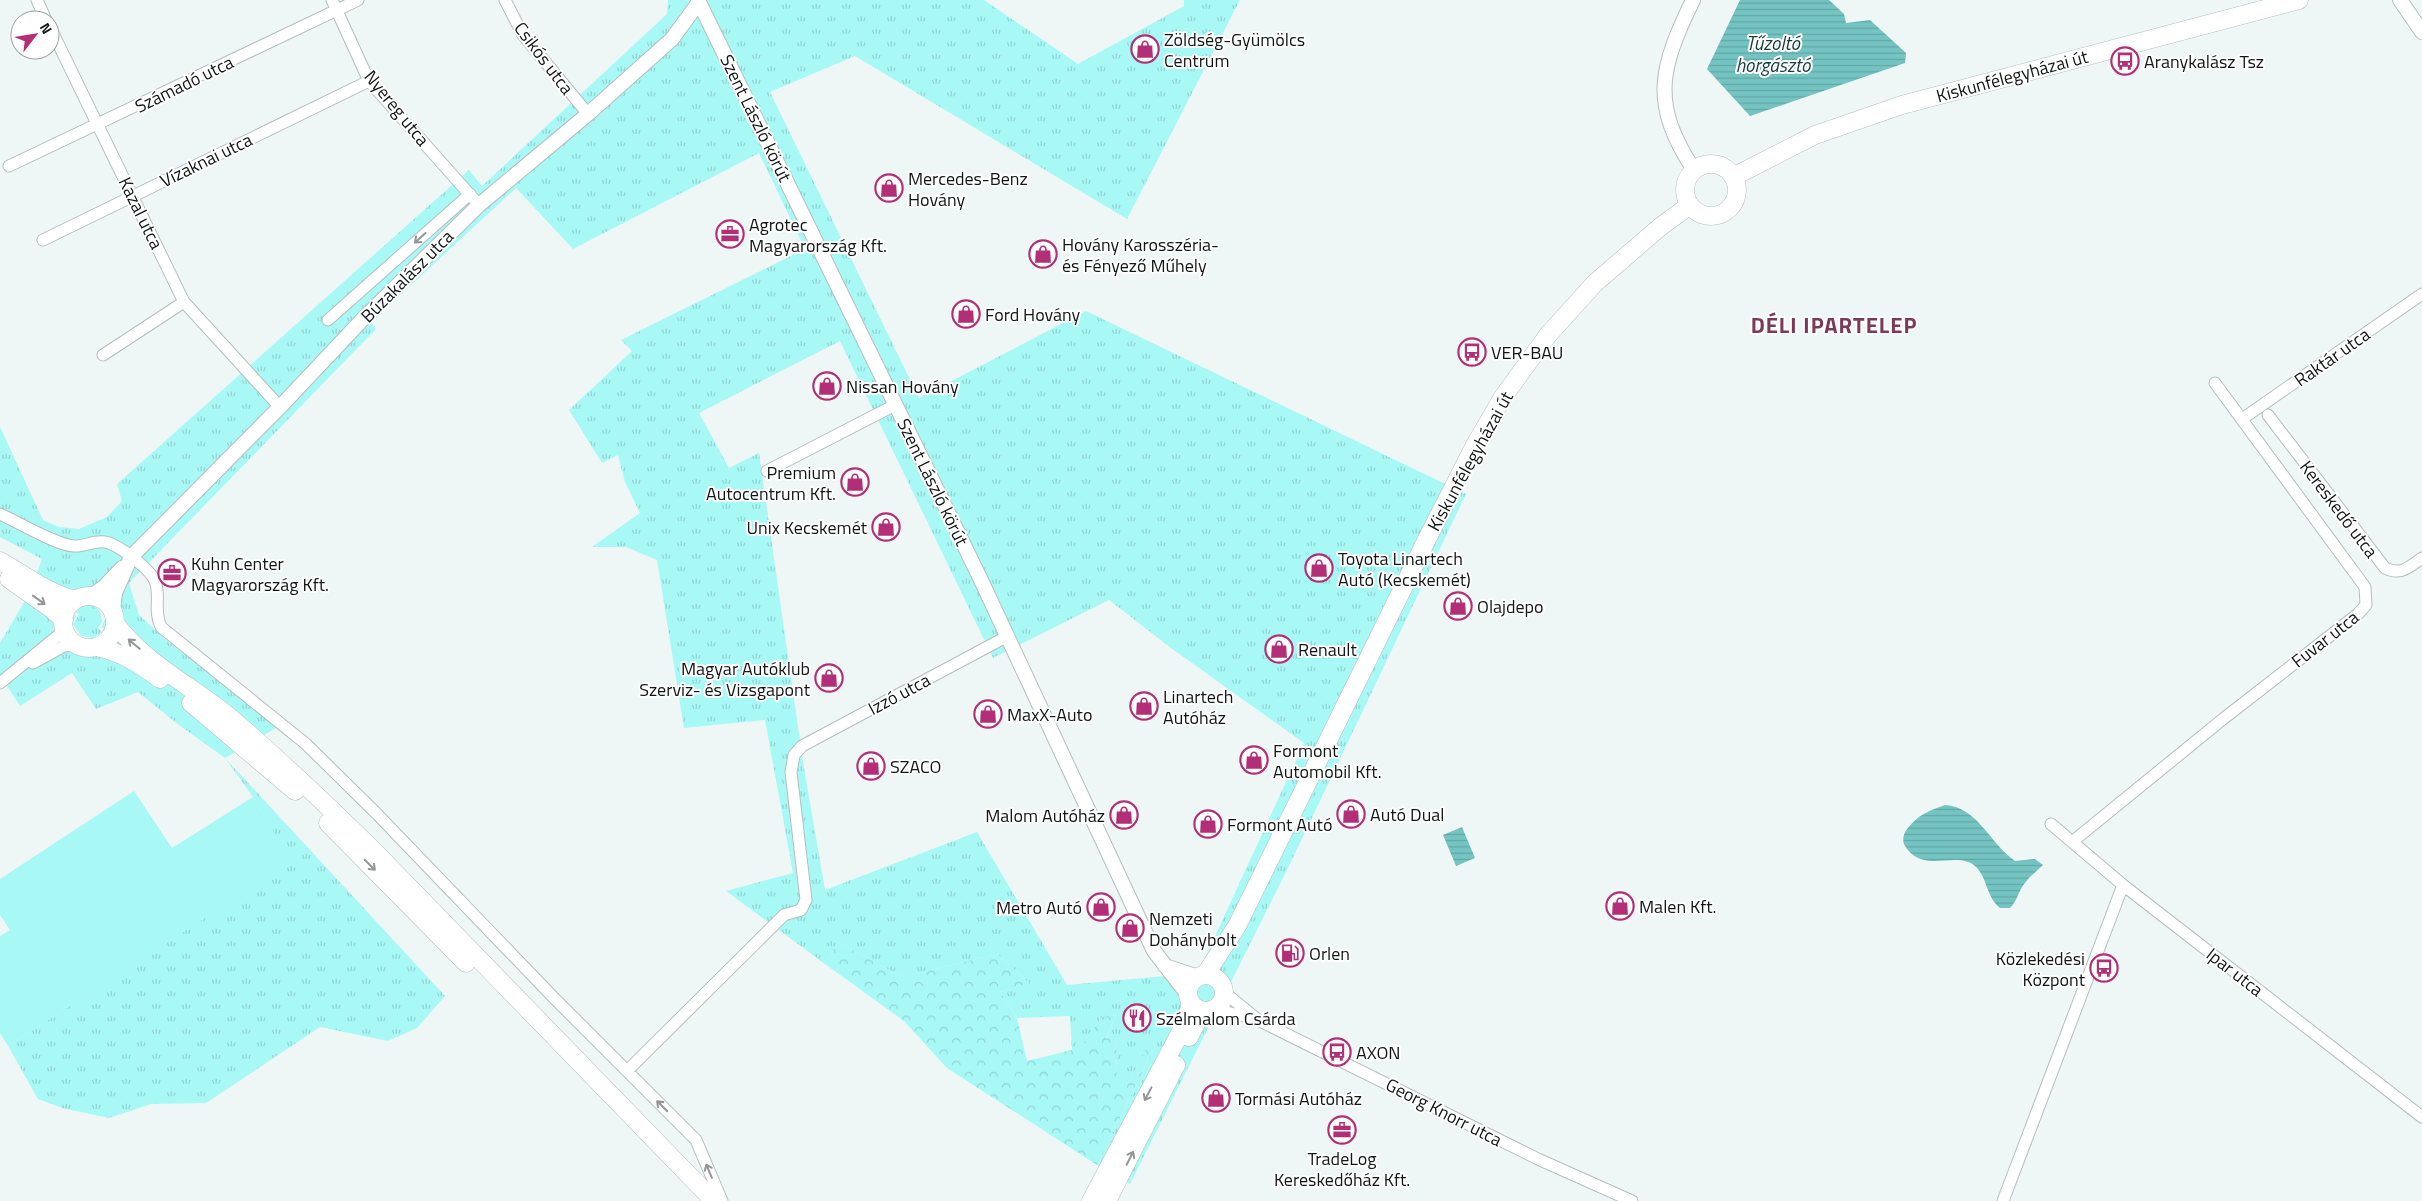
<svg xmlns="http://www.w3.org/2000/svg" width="2422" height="1201" viewBox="0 0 2422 1201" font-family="'Titillium Web',sans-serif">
<defs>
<pattern id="grass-tufts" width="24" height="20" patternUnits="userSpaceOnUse" patternTransform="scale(1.25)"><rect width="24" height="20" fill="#a8f8f6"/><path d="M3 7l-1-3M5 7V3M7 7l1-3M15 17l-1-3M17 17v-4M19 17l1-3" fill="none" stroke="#90d4d2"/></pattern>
<pattern id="forest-crowns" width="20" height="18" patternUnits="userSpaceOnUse" patternTransform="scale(1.25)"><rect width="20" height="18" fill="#a8f8f6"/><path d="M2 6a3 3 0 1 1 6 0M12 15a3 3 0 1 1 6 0" fill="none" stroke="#90d4d2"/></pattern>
<pattern id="water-rules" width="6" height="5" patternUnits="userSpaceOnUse" patternTransform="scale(1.25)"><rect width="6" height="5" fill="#73c4c2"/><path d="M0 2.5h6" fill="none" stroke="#62a8a6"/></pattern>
</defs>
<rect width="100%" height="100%" fill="#eef7f6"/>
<path fill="url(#grass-tufts)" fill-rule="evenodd" d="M668 0H984L1078 64 1184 6V0H1240L1127 219 855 56 770 92 919 398 1086 311 1466 494 1289 866 1130 1184 1097 1165 1155 1046 1150 1043 1128 1083 1116 1073 1117 1041 1106 1039 1116 1015 1102 1017 1080 1048 1072 1051 1070 1016 1017 1018 1000 992 1029 983 997 954 902 977 838 942 825 964 726 891 793 873 765 720 684 728 657 560 626 547H592L640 513 625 482 618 455 602 463 569 410 632 351 621 340 805 249 759 153 573 249 516 188 371 322 376 329 129 583 139 615 166 640 281 725 225 758 445 996 417 1028 388 1041 320 1027 206 1103 151 1104 109 1118 62 1108 38 1099 8 1046 290 862 253 797 225 758 179 725 138 692 96 709 72 673 20 706 0 675V643L29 594 42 559 0 537V427L43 520 59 527 79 529 107 517 122 501 117 484 469 170 482 186 667 14ZM840 341 993 658 1109 600 1171 648 1304 743 1198 973 1067 985 977 832 825 890 803 762 759 453 729 468 699 413ZM87 602 96 605 106 616 102 627 107 632 95 641 80 640C71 633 71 625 76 616L71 612 74 607Z
M83 605H92L100 611 102 622 98 628 102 632 93 638 81 636 73 624 79 614 74 611Z"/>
<path fill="url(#forest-crowns)" d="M838 942 902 977 997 954 1029 983 1000 992 1017 1018 1027 1061 1080 1048 1102 1017 1116 1015 1106 1038 1117 1041 1116 1072 1128 1083 1150 1042 1155 1046 1097 1165 947 1068 904 1021 825 964Z"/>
<path fill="#a8f8f6" d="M134 791 172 848 253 797 291 862 8 1046 0 1033V936L10 930 0 915V879Z"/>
<path fill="url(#water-rules)" d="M1740 0H1829L1844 14 1846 23 1870 20 1906 53 1905 63 1750 116 1707 69Z
M1945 805C1978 807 1990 844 2015 861L2035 859 2043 865C2037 871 2030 876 2025 883 2018 891 2018 900 2010 908H2000C1986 897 1988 878 1975 866 1956 850 1923 875 1905 846 1902 841 1903 834 1907 829 1918 815 1928 811 1945 805Z
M1462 827 1475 858 1456 866 1443 835Z"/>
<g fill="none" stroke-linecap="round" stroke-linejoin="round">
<g stroke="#b5bebe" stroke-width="13">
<path id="minor" d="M37 0 46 20
M332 0 369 81 479 205
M505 0 523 35 588 114
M50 27 184 302 280 407
M9 166 358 0
M43 240 369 81
M328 320 470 194
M103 355 184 302
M2268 415 2385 568C2401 576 2409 567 2422 558
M2242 419 2422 294
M767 471 895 405
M0 514C18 522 56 545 74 546 84 547 94 540 105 542 118 544 150 569 155 581 161 595 153 610 161 627L306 744 377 814 554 998 696 1140 722 1201
M33 663 64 646 76 644
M0 683 65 630
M2051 824 2123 885 2422 1117
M2072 842 2223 719 2358 614 2366 605 2365 587 2215 383
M1224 992 1258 1020 1538 1159 1632 1201
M1214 1009 1252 1018
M627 1071 784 915 801 910 806 900 791 772 794 755 802 746 1006 637
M2003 1201 2123 885"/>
</g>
<g stroke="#b5bebe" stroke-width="16">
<path id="tertiary" d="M698 0 981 580 1154 951 1188 995
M1693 0C1660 68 1650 103 1694 170
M2400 0 2422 32
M90 596 103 588 122 568
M113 611 115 593 131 557 280 407 362 320 479 205 588 114 672 39 699 2
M1165 966 1198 977"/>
</g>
<g stroke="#b5bebe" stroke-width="19">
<path id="primary" d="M1685 190a26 26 0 1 1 52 0a26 26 0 1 1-52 0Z
M1733 177 1815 135 1902 105 2299 0
M0 561C25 575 47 593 75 600
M9 579 53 610 64 620
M63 622a26 26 0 1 1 52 0a26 26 0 1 1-52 0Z
M115 623C142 661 191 686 227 715 278 758 327 805 375 852L714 1201
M97 647C121 652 140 664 160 679
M191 703 295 791
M328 823 466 963
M1205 975 1237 926 1426 541 1475 445 1503 397 1548 335 1595 283 1660 227 1690 205
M1188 993a18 18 0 1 1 36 0a18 18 0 1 1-36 0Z
M1189 1037 1200 1016 1206 1011
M1091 1201 1186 1022 1191 1003
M1107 1201 1176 1065"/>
</g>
<use href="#minor" stroke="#fff" stroke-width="11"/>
<use href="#tertiary" stroke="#fff" stroke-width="14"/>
<use href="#primary" stroke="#fff" stroke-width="18"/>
</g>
<defs><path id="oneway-shaft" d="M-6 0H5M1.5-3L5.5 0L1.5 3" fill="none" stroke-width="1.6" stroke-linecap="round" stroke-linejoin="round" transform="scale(1.25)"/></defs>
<g stroke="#949696">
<use href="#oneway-shaft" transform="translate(420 238) rotate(138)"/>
<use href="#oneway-shaft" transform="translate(39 600) rotate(36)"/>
<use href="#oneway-shaft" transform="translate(134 644) rotate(-140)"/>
<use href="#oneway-shaft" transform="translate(370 865) rotate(45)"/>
<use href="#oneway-shaft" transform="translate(1148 1094) rotate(118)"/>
<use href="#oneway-shaft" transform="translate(662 1106) rotate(-135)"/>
<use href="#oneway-shaft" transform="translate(1130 1158) rotate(-63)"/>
<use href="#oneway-shaft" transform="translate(709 1171) rotate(-113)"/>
</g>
<defs>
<g id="shop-ring" transform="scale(1.4375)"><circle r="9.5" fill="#fff" stroke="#b22f77" stroke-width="1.5"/><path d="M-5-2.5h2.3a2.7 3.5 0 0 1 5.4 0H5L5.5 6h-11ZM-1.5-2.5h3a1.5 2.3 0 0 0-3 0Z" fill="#b22f77"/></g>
<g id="bus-ring" transform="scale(1.4375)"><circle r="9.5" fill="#fff" stroke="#b22f77" stroke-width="1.5"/><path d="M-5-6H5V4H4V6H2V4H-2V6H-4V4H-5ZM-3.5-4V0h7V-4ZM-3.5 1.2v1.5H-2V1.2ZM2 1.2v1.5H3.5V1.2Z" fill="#b22f77"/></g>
<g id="office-ring" transform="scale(1.4375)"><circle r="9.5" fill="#fff" stroke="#b22f77" stroke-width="1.5"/><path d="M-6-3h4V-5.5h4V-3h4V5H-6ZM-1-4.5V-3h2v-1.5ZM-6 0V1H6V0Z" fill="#b22f77"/></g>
<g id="fuel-ring" transform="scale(1.4375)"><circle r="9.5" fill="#fff" stroke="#b22f77" stroke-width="1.5"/><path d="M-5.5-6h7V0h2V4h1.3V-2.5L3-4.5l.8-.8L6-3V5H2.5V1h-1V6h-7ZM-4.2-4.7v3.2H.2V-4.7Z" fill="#b22f77"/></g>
<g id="restaurant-ring" transform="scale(1.4375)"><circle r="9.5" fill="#fff" stroke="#b22f77" stroke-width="1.5"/><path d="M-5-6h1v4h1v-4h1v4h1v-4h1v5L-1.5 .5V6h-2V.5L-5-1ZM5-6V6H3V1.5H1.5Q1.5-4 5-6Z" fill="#b22f77"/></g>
</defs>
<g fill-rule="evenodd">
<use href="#shop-ring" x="1145" y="49"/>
<use href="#bus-ring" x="2125" y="61"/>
<use href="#shop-ring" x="889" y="188"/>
<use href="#office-ring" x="730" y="234"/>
<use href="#shop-ring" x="1043" y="254"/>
<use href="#shop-ring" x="966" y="314"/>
<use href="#bus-ring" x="1472" y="352"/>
<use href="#shop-ring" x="827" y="386"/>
<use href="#shop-ring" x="855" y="482"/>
<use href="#shop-ring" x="886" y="527"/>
<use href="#shop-ring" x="1319" y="568"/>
<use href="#office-ring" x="172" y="573"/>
<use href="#shop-ring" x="1458" y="606"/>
<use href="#shop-ring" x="1279" y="649"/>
<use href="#shop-ring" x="829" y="678"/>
<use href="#shop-ring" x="1144" y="706"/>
<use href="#shop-ring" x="988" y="714"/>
<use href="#shop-ring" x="1254" y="760"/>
<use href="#shop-ring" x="871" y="766"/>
<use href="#shop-ring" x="1351" y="814"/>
<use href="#shop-ring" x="1124" y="815"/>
<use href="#shop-ring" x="1208" y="824"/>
<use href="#shop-ring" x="1620" y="906"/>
<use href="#shop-ring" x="1101" y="907"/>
<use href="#shop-ring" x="1130" y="928"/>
<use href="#fuel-ring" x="1290" y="953"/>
<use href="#bus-ring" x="2104" y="968"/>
<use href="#restaurant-ring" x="1137" y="1018"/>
<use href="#bus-ring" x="1337" y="1052"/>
<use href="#shop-ring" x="1216" y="1098"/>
<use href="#office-ring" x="1342" y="1130"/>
</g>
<g text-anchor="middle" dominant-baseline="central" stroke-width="4" stroke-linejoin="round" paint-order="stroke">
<g font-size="18" fill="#121615" stroke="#fff" text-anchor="start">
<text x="1164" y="39">Zöldség-Gyümölcs<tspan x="1164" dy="21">Centrum</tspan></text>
<text x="2144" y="61">Aranykalász Tsz</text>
<text x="908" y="178">Mercedes-Benz<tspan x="908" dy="21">Hovány</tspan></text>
<text x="749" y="224">Agrotec<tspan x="749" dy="21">Magyarország Kft.</tspan></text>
<text x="1062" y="244">Hovány Karosszéria-<tspan x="1062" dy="21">és Fényező Műhely</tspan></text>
<text x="985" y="314">Ford Hovány</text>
<text x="1491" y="352">VER-BAU</text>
<text x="846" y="386">Nissan Hovány</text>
<text x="836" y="472" text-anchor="end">Premium<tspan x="836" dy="21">Autocentrum Kft.</tspan></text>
<text x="867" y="527" text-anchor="end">Unix Kecskemét</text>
<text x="1338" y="558">Toyota Linartech<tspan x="1338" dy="21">Autó (Kecskemét)</tspan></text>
<text x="191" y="563">Kuhn Center<tspan x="191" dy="21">Magyarország Kft.</tspan></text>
<text x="1477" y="606">Olajdepo</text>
<text x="1298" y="649">Renault</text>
<text x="810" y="668" text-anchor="end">Magyar Autóklub<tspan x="810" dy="21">Szerviz- és Vizsgapont</tspan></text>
<text x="1163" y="696">Linartech<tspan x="1163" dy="21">Autóház</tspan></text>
<text x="1007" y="714">MaxX-Auto</text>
<text x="1273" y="750">Formont<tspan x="1273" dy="21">Automobil Kft.</tspan></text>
<text x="890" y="766">SZACO</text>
<text x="1370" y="814">Autó Dual</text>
<text x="1105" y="815" text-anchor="end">Malom Autóház</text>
<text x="1227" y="824">Formont Autó</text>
<text x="1639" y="906">Malen Kft.</text>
<text x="1082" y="907" text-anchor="end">Metro Autó</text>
<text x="1149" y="918">Nemzeti<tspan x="1149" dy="21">Dohánybolt</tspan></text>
<text x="1309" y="953">Orlen</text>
<text x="2085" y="958" text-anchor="end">Közlekedési<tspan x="2085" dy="21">Központ</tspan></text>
<text x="1156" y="1018">Szélmalom Csárda</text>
<text x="1356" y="1052">AXON</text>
<text x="1235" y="1098">Tormási Autóház</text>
<text x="1342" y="1158" text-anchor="middle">TradeLog<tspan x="1342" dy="21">Kereskedőház Kft.</tspan></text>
</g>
<g font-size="18" fill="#121615" stroke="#fff">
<text transform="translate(544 58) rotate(53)">Csikós utca</text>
<text transform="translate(2012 76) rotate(-15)">Kiskunfélegyházai út</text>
<text transform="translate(184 84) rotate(-26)">Számadó utca</text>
<text transform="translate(397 108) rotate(51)">Nyereg utca</text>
<text transform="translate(756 118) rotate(64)">Szent László körút</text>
<text transform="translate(206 160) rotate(-26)">Vízaknai utca</text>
<text transform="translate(141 213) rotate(64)">Kazal utca</text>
<text transform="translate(407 276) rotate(-45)">Búzakalász utca</text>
<text transform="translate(2332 357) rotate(-35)">Raktár utca</text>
<text transform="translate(1470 461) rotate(-61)">Kiskunfélegyházai út</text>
<text transform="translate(933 482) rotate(64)">Szent László körút</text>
<text transform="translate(2339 509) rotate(53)">Kereskedő utca</text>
<text transform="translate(2325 639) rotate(-38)">Fuvar utca</text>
<text transform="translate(899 694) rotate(-28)">Izzó utca</text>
<text transform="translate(2235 972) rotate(38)">Ipar utca</text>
<text transform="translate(1444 1112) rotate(27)">Georg Knorr utca</text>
</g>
<g font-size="19" font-style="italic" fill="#163d3c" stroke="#fff">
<text x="1773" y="42">Tűzoltó<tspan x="1773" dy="22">horgásztó</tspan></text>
</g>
<g font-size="22" font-weight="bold" letter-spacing="1" fill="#7c3a5a" stroke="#fff">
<text x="1834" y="325">DÉLI IPARTELEP</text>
</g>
</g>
<g transform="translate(35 35) rotate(59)"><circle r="24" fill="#ffffff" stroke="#a0a2a1"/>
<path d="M0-4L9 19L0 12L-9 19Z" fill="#b22f77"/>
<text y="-8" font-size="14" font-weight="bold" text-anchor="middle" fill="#121615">N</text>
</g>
</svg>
